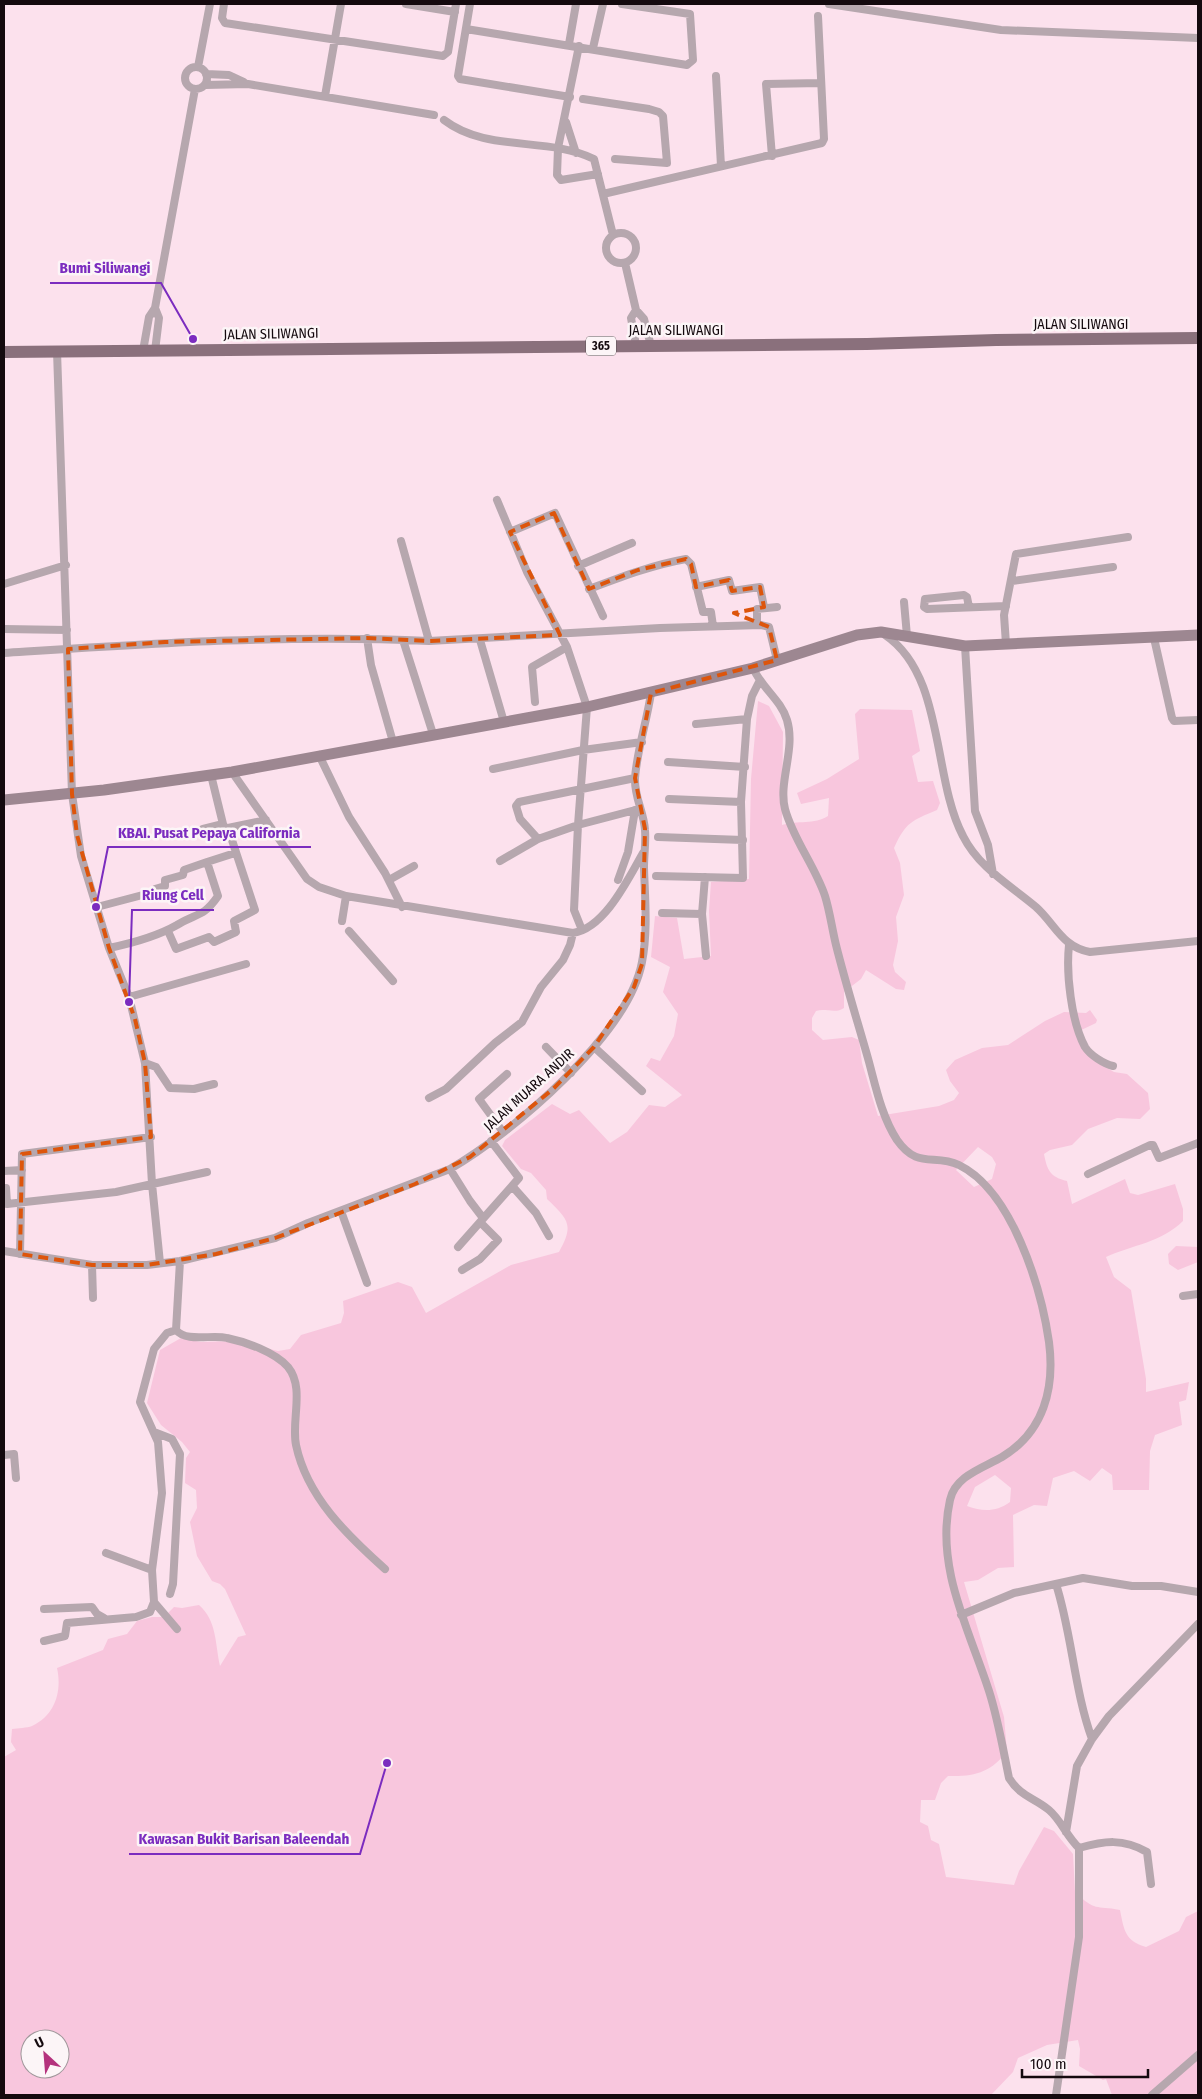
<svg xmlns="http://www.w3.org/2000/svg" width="1202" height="2099" viewBox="0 0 1202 2099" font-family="'Fira Sans Condensed',sans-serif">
<rect width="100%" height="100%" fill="#fce1ed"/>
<path fill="#f8c6dd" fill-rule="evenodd" d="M758 701 769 706 783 732 782 825C798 820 814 825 828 816L829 798 801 804 797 793 827 779 859 759 855 714 860 709 912 710 920 751 912 756 918 782 933 781 940 803 937 810C911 821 906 822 894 848L900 863 904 895 896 917 898 941 893 965 895 972 906 982 904 990 896 989 866 970 861 979 844 992V1008C836 1014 825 1008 816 1011L812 1018V1030L823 1040 852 1037 859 1040 862 1063 878 1116 939 1106 954 1100 959 1093 950 1081 946 1070 955 1060 982 1048 1008 1045 1045 1021 1064 1012 1086 1013 1090 1010 1097 1020 1096 1023 1075 1033 1083 1050 1095 1061 1114 1072 1127 1074 1148 1093 1150 1109 1140 1119 1117 1118 1088 1129 1072 1145 1050 1150 1044 1154C1047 1170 1050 1177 1067 1181L1072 1204 1125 1179 1130 1193 1138 1195 1175 1184 1183 1209V1221C1162 1242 1133 1245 1106 1257L1114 1277 1131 1290 1146 1379V1392L1189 1382 1186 1400 1179 1402 1182 1425 1155 1435 1150 1451 1149 1490H1113L1112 1475 1102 1468 1090 1481 1074 1471 1053 1478 1047 1506 1034 1505 1013 1515 1014 1567 998 1568 978 1580 964 1582 1004 1717 1007 1751C992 1772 974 1777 948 1776L941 1783 935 1800H921L920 1822 928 1826 931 1840 939 1844 946 1877 1014 1885 1019 1871 1044 1827 1054 1831 1073 1854 1075 1892C1096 1912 1095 1905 1120 1910 1124 1930 1125 1941 1146 1947L1179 1931 1186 1917 1198 1911V2095H1112L1106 2079 1103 2080 1079 2066 1080 2049 1078 2040 1047 2045 1018 2058 1013 2072 991 2095H4V1757L16 1750 11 1742 12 1729C18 1728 27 1728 32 1726 56 1715 62 1690 57 1668L103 1650 108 1639 127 1634 137 1621 152 1617H164L174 1607 182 1608 199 1605C217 1621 215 1643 220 1666L238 1637 246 1635 225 1589 220 1584 212 1581 197 1556 190 1522 197 1508 196 1490 185 1483 186 1458 190 1452 182 1442 161 1425 147 1403 160 1350 181 1338 201 1342 236 1341 278 1351 290 1349 301 1335 341 1323 344 1313 343 1301 398 1282 412 1287 426 1313 511 1265 559 1252C574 1225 569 1220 547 1199L546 1190 531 1173 521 1169 502 1146 505 1140 552 1104 570 1114 579 1110 610 1143 627 1132 649 1105 665 1107 682 1095 646 1066 651 1058 660 1061 674 1036 678 1014 663 992 670 967 651 957 655 916 677 918 684 959 711 956 709 911 711 882 749 879 751 779ZM978 1147 992 1157 996 1164 992 1179 974 1187 956 1170ZM995 1475 1011 1488 1010 1502C996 1512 983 1512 967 1506L975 1487ZM30 2039H60V2069H30Z
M1176 1246 1198 1247V1262L1178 1270 1169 1264 1168 1254Z"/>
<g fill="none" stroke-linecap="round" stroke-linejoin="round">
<path stroke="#b6a7ae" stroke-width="8" d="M224 4 222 18 225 23 443 56 448 52 456 4
M406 4 455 12
M470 4 458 76 460 79 570 97
M829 4 1001 30 1198 38
M466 29 687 65 693 60 690 14 622 4
M569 44 576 4
M579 46 558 148 557 175 561 180 598 174
M593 48 603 4
M198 67 210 4
M185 78a11 11 0 1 1 22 0a11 11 0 1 1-22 0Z
M206 74 229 75 244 82
M716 76 721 166
M205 85 248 84 434 115
M325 96 341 4
M583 99 649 109 659 112 663 116 667 163 615 159
M444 120C487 153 547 136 594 159L613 235
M566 122 576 153
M772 156 766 84 821 83
M603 194 822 143 824 139 818 16
M606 248a15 15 0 1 1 30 0a15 15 0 1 1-30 0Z
M625 263 636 310 644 319 651 346
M155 308 159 318 155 351
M636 310 631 318 636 345
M57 351 72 794 81 856 109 948 129 997 145 1063 152 1184 160 1263
M143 351 149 317 155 308 195 89
M497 500 527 572 567 647 587 707 578 825 538 839 500 861
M510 532 555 513 603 616
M578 566 632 543
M1012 581 1113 567
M4 584 66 565
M696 587 729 580 732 591 760 587 764 607
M589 589C621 577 652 565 686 559L691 564 703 612H711L713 626
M904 602 907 636
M969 607 967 597 964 595 925 599 924 607 927 609 1006 606
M757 625V609L777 607
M4 629 67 630
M885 635C945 675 932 778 963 836 979 868 1010 885 1036 907 1055 924 1062 947 1090 952L1198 941
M367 638 371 665 393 742
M1154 638 1172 718 1174 721 1198 720
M403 640 433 734
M480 640 504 722
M429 641 660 628 761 625 769 627 777 660
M1006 644 1004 615 1016 554 1128 537
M965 646 975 811 988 845 993 874
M4 653C145 644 287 634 429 641L401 541
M753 668C761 687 781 700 787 720 796 749 778 782 785 809 793 839 815 866 825 896 830 912 832 929 836 945 846 985 858 1023 869 1062 876 1088 882 1117 897 1140 918 1170 934 1153 959 1165 1012 1191 1041 1287 1049 1342 1055 1388 1044 1432 1002 1457 983 1468 955 1476 950 1500 935 1567 969 1629 989 1691 998 1719 1003 1749 1009 1778 1021 1797 1033 1797 1049 1810 1061 1820 1067 1837 1079 1848V1937L1056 2095
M535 702 532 667 567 647
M696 724 747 719
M319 755 349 817 385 873 402 907
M668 762 745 767
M493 769 583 750 642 742
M232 772 307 879 319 887 346 896 573 933C605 928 628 879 643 853
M211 775 223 824
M669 799 741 802
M228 828 266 820
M658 837 743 840
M538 839 520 819 516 806 519 802 635 778
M656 876 743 878 741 802 747 719 752 696 759 682
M705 877 702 914 706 956
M389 880 414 866
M618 880 628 852 635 810
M97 907 154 892 155 889 165 886V880L183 875 184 870 207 862
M662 913 702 914
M342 921 346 896
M582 930 574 910 578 825 639 809
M168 931 176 949 209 937 214 942 236 932 234 921 255 910 228 828H225L223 824 203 829
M349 931 393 981
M1069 945C1066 973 1071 1021 1085 1047 1090 1055 1104 1064 1113 1066
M109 948C133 943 156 937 177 925 196 913 203 918 218 896L207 862 235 853
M129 997 246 964
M546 1047 571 1073
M594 1047 642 1091
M145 1063 156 1067 170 1088 194 1089 214 1084
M429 1098 446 1089 495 1043 522 1022 541 987 563 960 570 945 573 933
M503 1132 479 1099 507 1074
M450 1169 470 1201 483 1218
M4 1171 22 1170
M1088 1174 1150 1145H1153L1159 1158 1198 1143
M513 1187 536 1213 549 1236
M6 1188 7 1204 116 1192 207 1172
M341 1211 367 1283
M458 1247 519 1178 491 1141
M4 1251 92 1265H147L180 1261 275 1238 308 1223 450 1169C511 1134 629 1034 642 962 648 932 645 899 644 868 644 855 646 842 645 830 644 812 634 797 635 778 637 750 647 721 651 693
M20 1254 22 1154 151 1137
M180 1261 176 1330C187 1343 212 1334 227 1338 246 1342 275 1352 288 1367 305 1388 291 1420 296 1445 307 1497 347 1535 385 1569
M92 1265 93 1298
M462 1270 480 1259 498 1240 480 1222
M1183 1296 1198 1294
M154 1432 172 1439 180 1454 173 1584 170 1594
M4 1455 14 1454 16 1478
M106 1553 152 1570
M1056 1584C1072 1634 1074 1689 1092 1739
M154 1602 177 1629
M44 1609 92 1607 97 1614 104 1618
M961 1615 1014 1593 1083 1578 1132 1586H1161L1198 1592
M44 1641 65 1636 67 1623 136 1617 150 1612 154 1602 152 1570 162 1493 158 1442 140 1402 154 1349 167 1333 176 1330
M1066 1832 1077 1766 1092 1739 1109 1716 1198 1624
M1079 1848C1104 1841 1123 1838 1147 1852L1151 1884
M1152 2095 1198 2055"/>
<path stroke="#9d8791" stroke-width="11" d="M4 800 104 790 232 772 587 707 753 668 857 635 881 632 965 646 1198 635"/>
<path stroke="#8a707c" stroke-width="12" d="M4 352 867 344 996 340 1198 338"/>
</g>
<path fill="none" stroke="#dd550c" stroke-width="4" stroke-dasharray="10 6" stroke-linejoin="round" d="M554 513 589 589 638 570 686 559 691 564 696 587 729 580 732 591 760 587 764 607 734 613 769 627 777 660 651 693 635 778 645 829 642 964 634 987 594 1047 553 1089 470 1157 415 1184 275 1238 216 1254 147 1265H92L20 1254 22 1154 151 1137 145 1063 135 1019 109 948 77 835 72 794 68 649 165 642 367 638 429 641 560 635 510 532Z"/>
<g text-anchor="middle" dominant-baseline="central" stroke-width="5" stroke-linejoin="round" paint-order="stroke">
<rect fill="#fcf5f7" stroke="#5a5054" stroke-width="1" x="586" y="336.5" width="30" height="19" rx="4"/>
<g font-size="12" font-weight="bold" fill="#14090e">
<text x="601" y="346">365</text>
</g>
<g font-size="14" fill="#14090e" stroke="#fcf5f7">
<text x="1081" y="324">JALAN SILIWANGI</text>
<text x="676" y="330">JALAN SILIWANGI</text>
<text transform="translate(271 334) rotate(-1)">JALAN SILIWANGI</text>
<text transform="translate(529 1090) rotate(-42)">JALAN MUARA ANDIR</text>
</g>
</g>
<path fill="none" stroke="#7b2cbf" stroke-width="2" d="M193 339L161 283H50M96 907L108 847H311M129 1002L132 910H214M387 1763L360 1854H129"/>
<g fill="#7b2cbf" stroke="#fcf5f7" stroke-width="2">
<circle cx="193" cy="339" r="5"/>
<circle cx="96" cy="907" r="5"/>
<circle cx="129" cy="1002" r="5"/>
<circle cx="387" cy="1763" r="5"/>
</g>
<g font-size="15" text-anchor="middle" font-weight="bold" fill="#7b2cbf" stroke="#fcf5f7" stroke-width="5" stroke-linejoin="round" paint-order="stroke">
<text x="105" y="273">Bumi Siliwangi</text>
<text x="209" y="838">KBAI. Pusat Pepaya California</text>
<text x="173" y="900">Riung Cell</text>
<text x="244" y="1844">Kawasan Bukit Barisan Baleendah</text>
</g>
<rect width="1202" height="2099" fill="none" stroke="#14090e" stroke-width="10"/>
<g transform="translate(45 2054) rotate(334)"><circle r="24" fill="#fcf5f7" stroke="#9f979a"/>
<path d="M0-4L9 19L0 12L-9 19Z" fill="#b4327d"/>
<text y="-8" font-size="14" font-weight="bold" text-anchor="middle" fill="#14090e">U</text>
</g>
<path d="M1022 2069v8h126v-8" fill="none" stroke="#14090e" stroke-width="2.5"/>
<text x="1030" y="2069" font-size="15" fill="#14090e" stroke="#fcf5f7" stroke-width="4" paint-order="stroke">100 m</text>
</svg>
